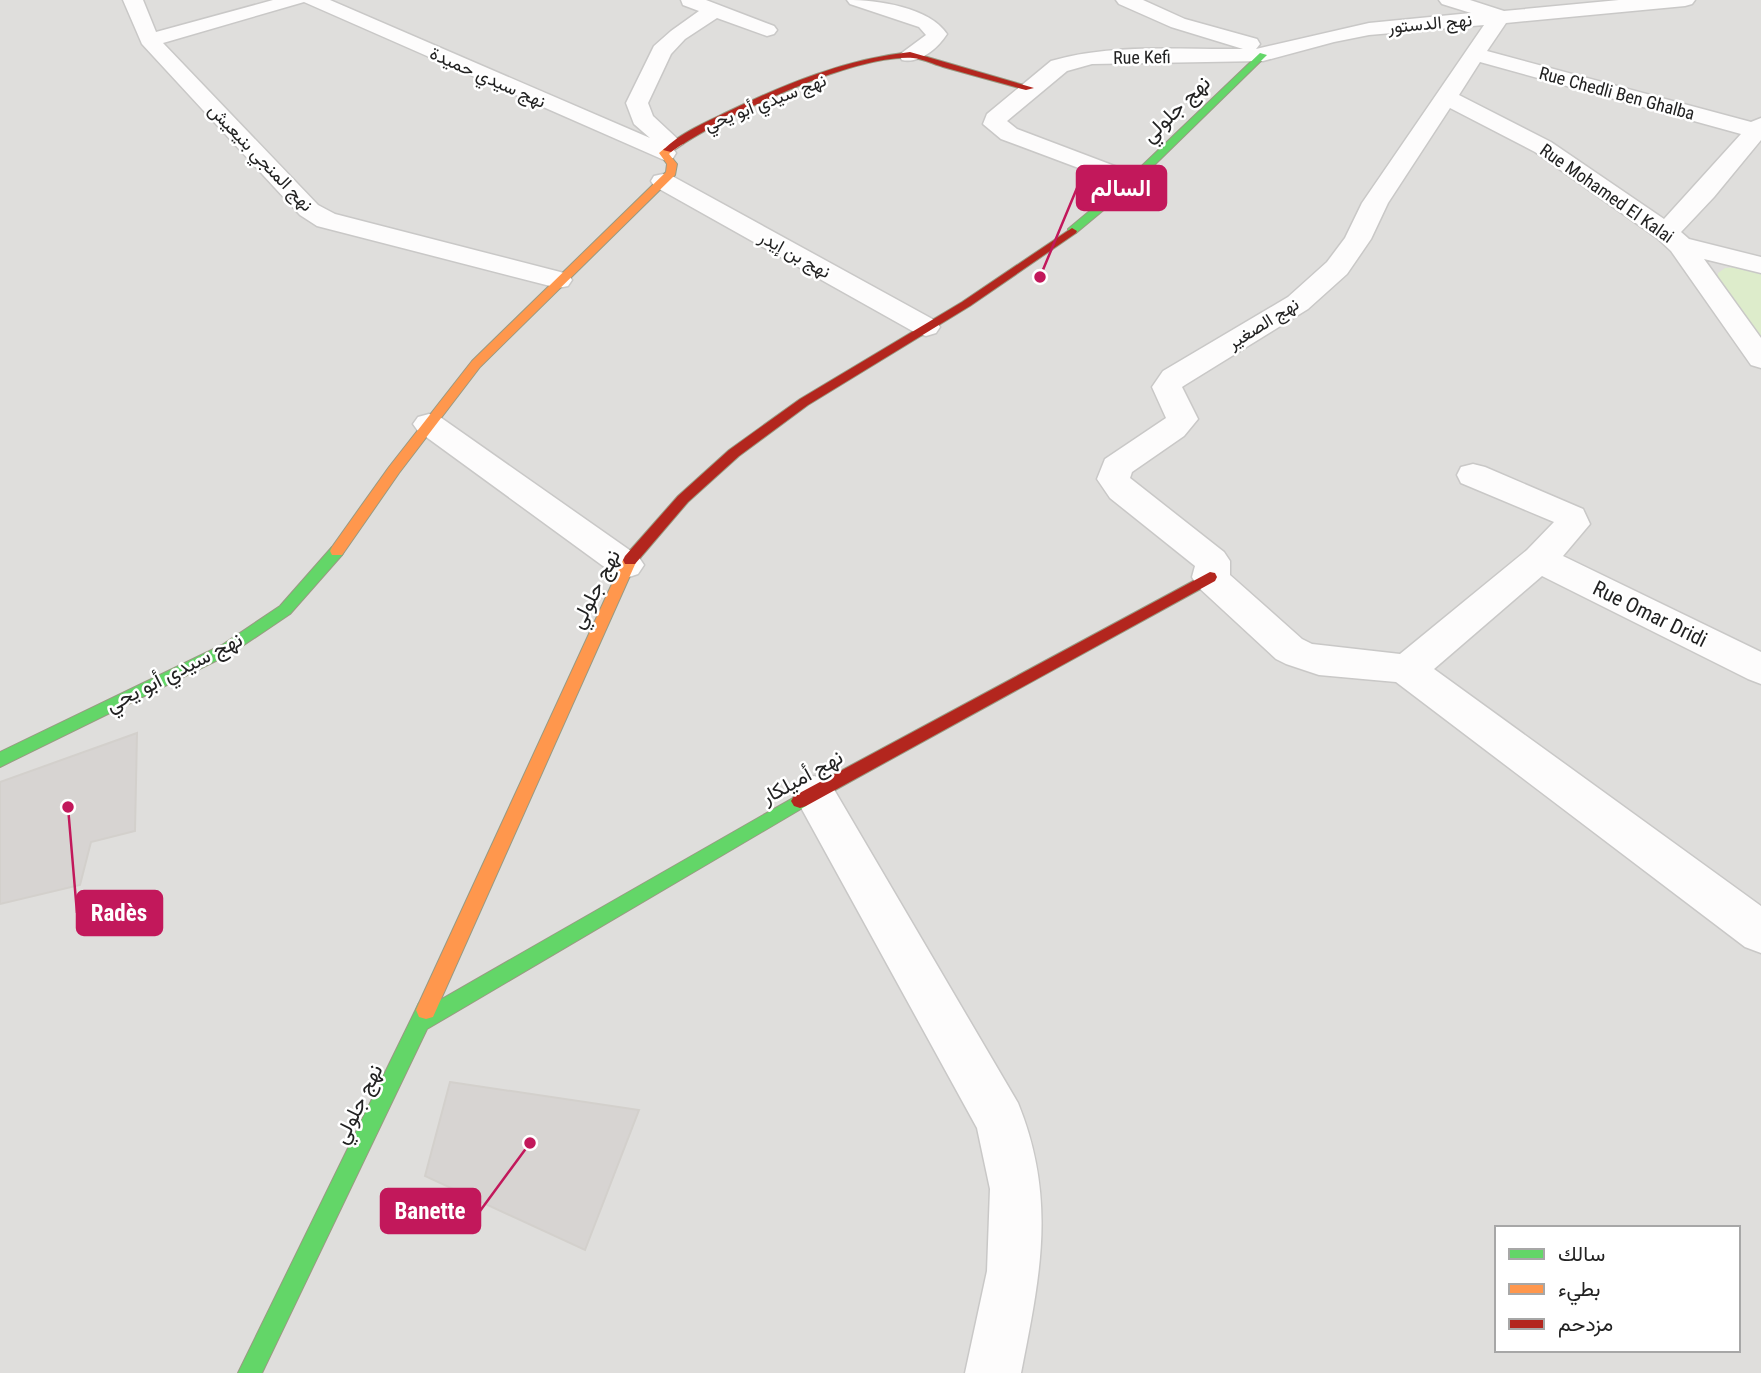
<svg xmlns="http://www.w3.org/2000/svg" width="1761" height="1373" viewBox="0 0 1761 1373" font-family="'Roboto Condensed',Vazirmatn,sans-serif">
<rect width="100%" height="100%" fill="#f0eeeb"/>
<path fill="#dfdedc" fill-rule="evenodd" d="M0 0H1761V1373H0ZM1497 1228H1738V1350H1497Z"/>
<path fill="#ddeccb" d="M1739 267 1761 274V339L1718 284V273L1725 268Z"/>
<path fill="#d7d4d2" stroke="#d3d0cc" stroke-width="2" d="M137 733 135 831 91 842 80 885 0 904V782Z
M450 1082 639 1110 585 1250 425 1176Z"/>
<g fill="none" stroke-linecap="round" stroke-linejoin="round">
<g stroke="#c9c8c7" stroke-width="3">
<path id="street" d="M123 0H143L156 32 273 0H330L650 138 634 124 626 103 654 46 671 31 699 11 683 5 681 0H706L774 26 777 30 774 34 767 36 717 18 685 39 671 54 648 103 653 116 683 144 674 150 676 153 673 158 664 160 304 2 163 43 318 205 335 214 568 274 572 280 568 286 558 288 317 226 300 215 142 44Z
M847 0C878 0 929 7 947 34 938 48 920 64 902 60L899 55 926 35 919 27 850 4Z
M1116 0H1143L1185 19 1257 39 1260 44 1256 49 1369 23 1471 13 1442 4 1439 0H1470L1504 11 1619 0H1695L1692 4 1685 6 1506 23 1487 51 1751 122 1761 118V140L1714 197 1681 232 1689 239 1761 257V273L1704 259 1761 338V368L1751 365 1671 251 1657 238 1535 152 1450 108 1388 203 1371 239 1347 274 1308 309 1185 385 1182 387 1198 419 1184 436 1132 472 1130 478 1224 552 1230 561V575L1302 639 1312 644 1400 654 1527 550 1554 522 1461 483 1457 475 1461 467 1473 464 1485 467 1583 509 1590 524 1563 556 1761 652V684L1748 679 1542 576 1434 669 1761 906V953L1745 947 1396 682 1319 675 1286 664 1276 659 1197 586 1192 577 1195 566 1110 498 1097 479 1105 459 1166 418 1152 387 1163 371 1288 297 1327 262 1345 238 1362 203 1484 25 1369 35 1334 42 1263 61 1092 64 1067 71 1007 121 1017 129 1141 176 1144 181 1141 186 1132 188 1001 139 983 124 987 114 1051 61C1112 43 1180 50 1243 49L1171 27 1119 4ZM1480 62 1741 134 1664 219 1551 142 1459 95Z
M663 174 672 176 936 321 940 327 936 333 926 336 916 333 654 186 651 181 654 176Z
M429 414 440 417 638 556 644 565 638 574 626 578 614 574 418 431 413 424 418 417Z
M814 776 829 781 1018 1103C1057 1199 1040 1276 1021 1373H965L987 1271 990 1189 977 1128 793 793 799 781Z"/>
</g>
<g stroke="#999a82" stroke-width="2">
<path id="fast" d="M1260 53 1267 55 1136 183 1076 233H1068V229L1128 179Z
M337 546 344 551 342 555 290 614 232 653 0 767V752L222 645 280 606 332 547Z
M800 794 806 796 809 801 806 806 427 1029 262 1373H238L419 1003 426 1001 433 1004Z"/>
</g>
<g stroke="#999a82" stroke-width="2">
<path id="slow" d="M665 148 673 150 669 154 677 164 675 175 480 367 399 473 342 555H332L330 551 332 547 389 467 472 361 666 172 667 164 659 153Z
M630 555 637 560 433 1017 426 1019 419 1017 416 1010 419 1003 623 560Z"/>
</g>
<g stroke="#999a82" stroke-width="2">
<path id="jam" d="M910 52 1034 88 1026 90C998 82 971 75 943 67 933 64 923 59 913 58 853 54 721 117 671 152L663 150C680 133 706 122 727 112 785 84 846 59 910 52Z
M1072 228 1077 231 1076 233 970 306 808 405 739 456 688 502 635 564H625L623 560 625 556 678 496 729 450 800 399 962 302Z
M1210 572 1215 573 1217 577 1215 581 806 806 800 808 794 806 791 801 794 796Z"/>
</g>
<use href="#street" fill="#fdfcfc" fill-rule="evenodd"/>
<use href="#fast" fill="#63d668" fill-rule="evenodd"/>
<use href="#slow" fill="#ff974d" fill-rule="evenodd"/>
<use href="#jam" fill="#b3261e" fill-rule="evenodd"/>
</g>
<g text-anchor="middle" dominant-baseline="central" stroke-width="5" stroke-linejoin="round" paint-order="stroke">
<g font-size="18" fill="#222" stroke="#fff">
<text transform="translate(1430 23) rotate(-5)">نهج الدستور</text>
<text transform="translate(1142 57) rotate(-1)">Rue Kefi</text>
<text transform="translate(488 77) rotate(24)">نهج سيدي حميدة</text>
<text transform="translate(1617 93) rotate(15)">Rue Chedli Ben Ghalba</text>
<text transform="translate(765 102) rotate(-21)">نهج سيدي أبو يحي</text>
<text transform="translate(261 157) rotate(46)">نهج المنجي بنيعيش</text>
<text transform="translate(1607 193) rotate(35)">Rue Mohamed El Kalai</text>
<text transform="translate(795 254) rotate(29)">نهج بن إيدر</text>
<text transform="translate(1263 323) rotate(-32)">نهج الصغير</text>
</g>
<g font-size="21" fill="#222" stroke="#fff">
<text transform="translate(1176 109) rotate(-44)">نهج جلولي</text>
<text transform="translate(595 589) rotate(-63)">نهج جلولي</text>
<text transform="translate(1650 614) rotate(26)">Rue Omar Dridi</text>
<text transform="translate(174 672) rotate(-27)">نهج سيدي أبو يحي</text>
<text transform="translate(802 777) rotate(-29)">نهج أميلكار</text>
<text transform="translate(358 1104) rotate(-64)">نهج جلولي</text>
</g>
</g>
<path fill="none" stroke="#c2185b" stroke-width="2.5" d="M1040 277L1077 188M68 807L77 913M530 1143L480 1211"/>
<g fill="#c2185b" stroke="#fff" stroke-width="2.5">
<circle cx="1040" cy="277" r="7"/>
<circle cx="68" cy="807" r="7"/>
<circle cx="530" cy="1143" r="7"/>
</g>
<g fill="#c2185b" stroke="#c2185b" stroke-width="2.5">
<rect x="1077" y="166" width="89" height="44" rx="7"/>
<rect x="77" y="891" width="85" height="44" rx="7"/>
<rect x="381" y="1189" width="99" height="44" rx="7"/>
</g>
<g font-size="23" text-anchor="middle" font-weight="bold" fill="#fff">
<text x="1121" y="196">السالم</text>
<text x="119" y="921">Radès</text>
<text x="430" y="1219">Banette</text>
</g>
<rect x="1495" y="1226" width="245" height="126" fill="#ffffff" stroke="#a7a7a7" stroke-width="2"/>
<rect x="1509" y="1249" width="35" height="10" fill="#63d668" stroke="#a7a7a7" stroke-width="2"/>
<text x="1558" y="1261" font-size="21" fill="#222222">سالك</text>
<rect x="1509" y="1284" width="35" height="10" fill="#ff974d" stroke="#a7a7a7" stroke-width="2"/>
<text x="1558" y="1296" font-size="21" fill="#222222">بطيء</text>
<rect x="1509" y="1319" width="35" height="10" fill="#b3261e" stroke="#a7a7a7" stroke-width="2"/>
<text x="1558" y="1331" font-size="21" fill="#222222">مزدحم</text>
</svg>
